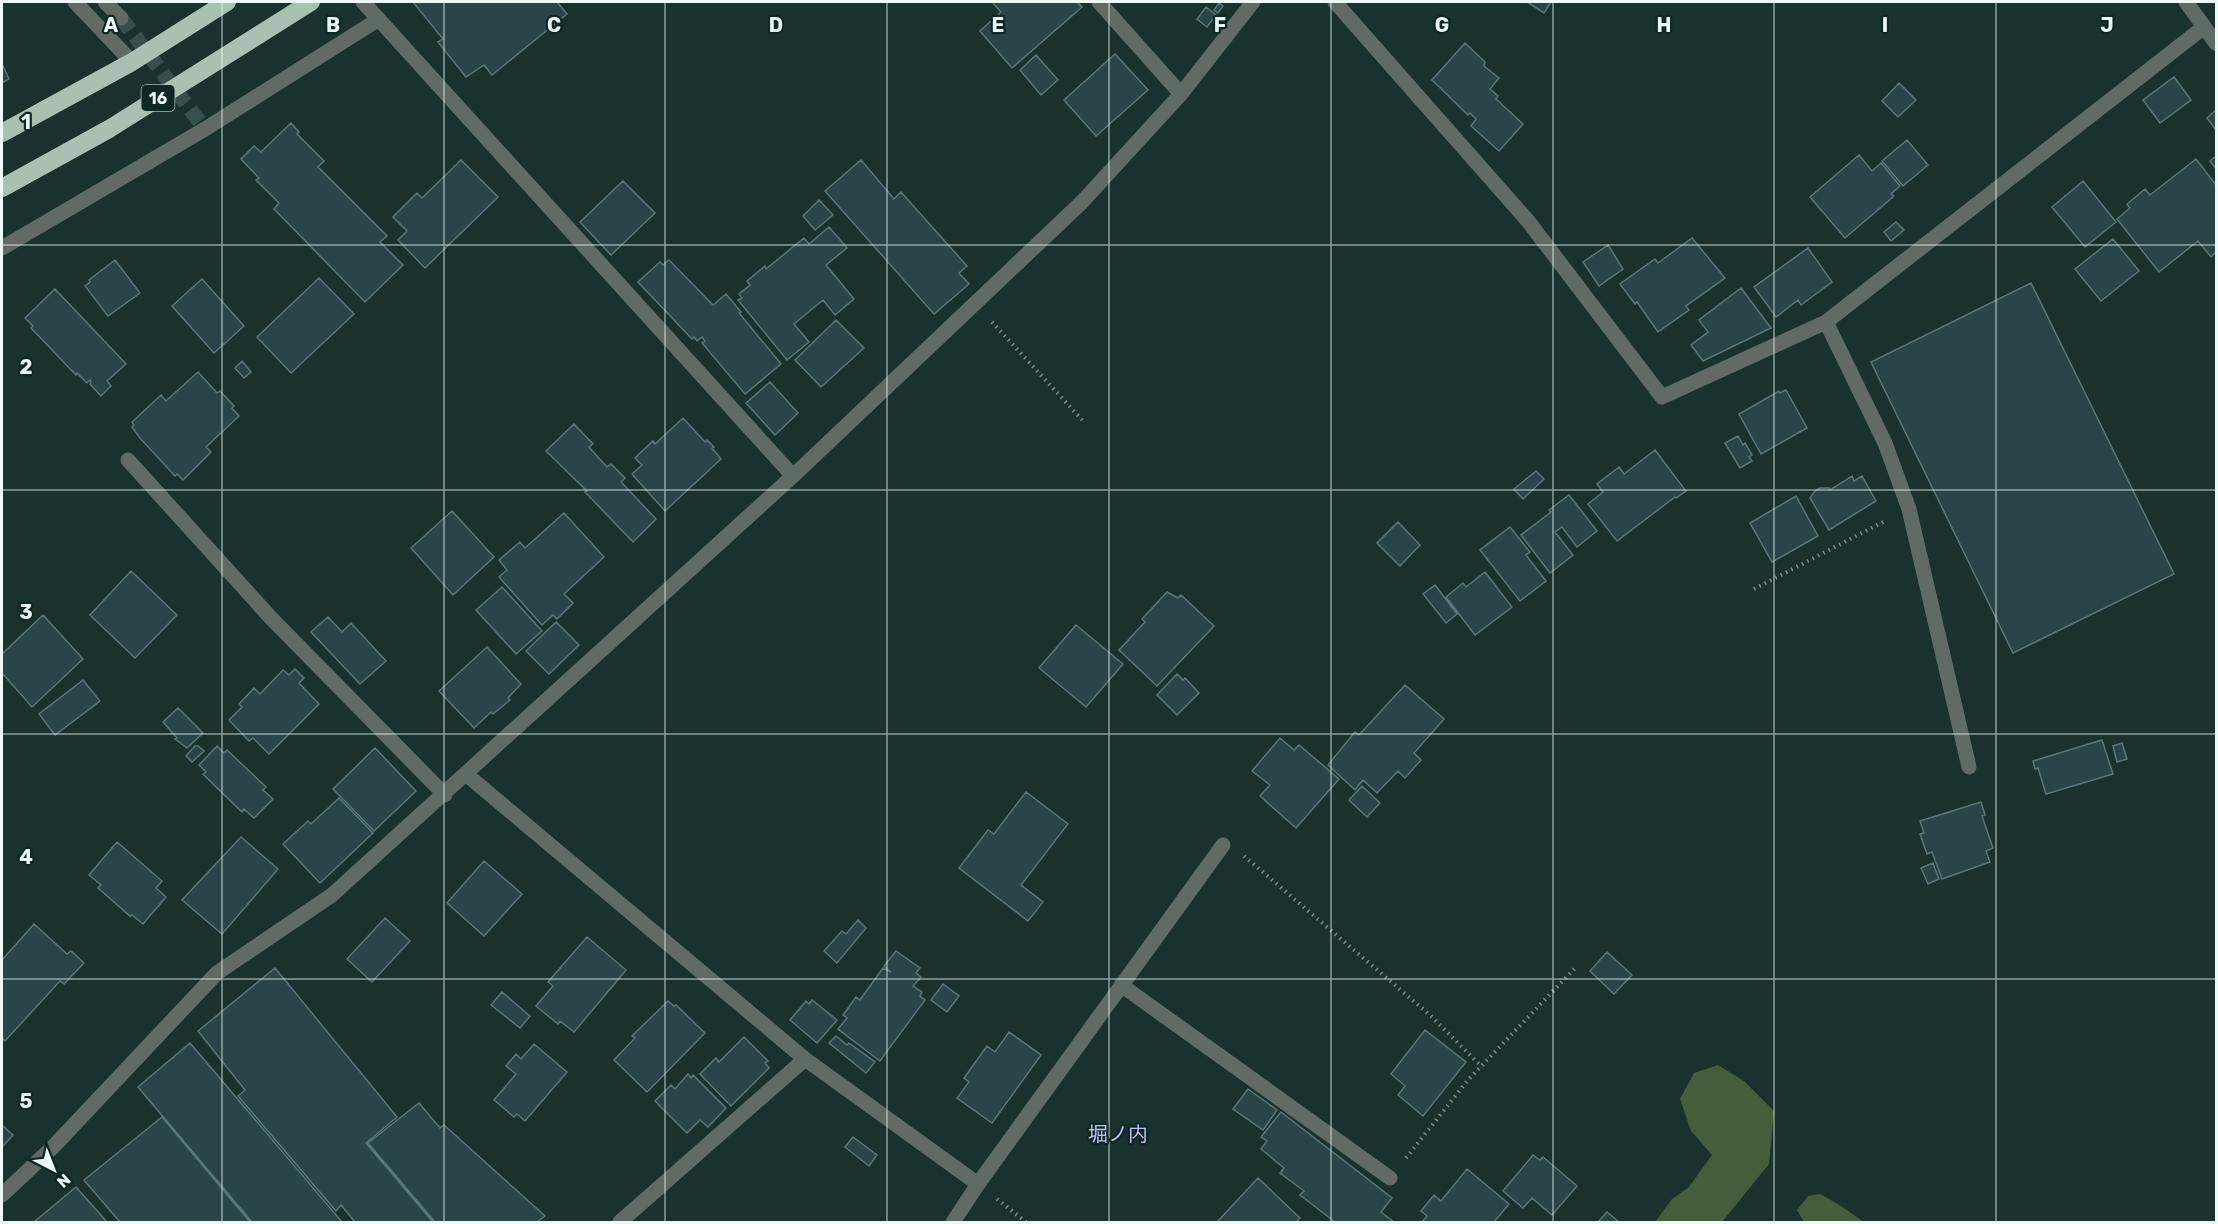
<svg xmlns="http://www.w3.org/2000/svg" width="2218" height="1224" viewBox="0 0 2218 1224" font-family="Rubik,'Noto Sans JP',sans-serif">
<rect width="100%" height="100%" fill="#19322e"/>
<path fill="#445e3c" d="M1718 1065 1744 1081 1774 1111 1769 1164 1722 1222H1655L1672 1199 1689 1187 1712 1155 1691 1131 1680 1099 1694 1073Z
M1820 1194 1838 1204 1864 1222H1804L1797 1210 1808 1196Z"/>
<path fill="#2a4547" stroke="#5a7779" stroke-width="1.5" d="M413 2H557L567 14 492 75 484 65 466 77 438 42 443 39Z
M992 2H1077L1082 7 1012 68 980 31 1001 12Z
M1527 2H1551L1544 13Z
M1219 3 1223 6 1218 13 1214 10Z
M1206 7 1216 15 1207 27 1197 19Z
M1465 43 1485 62 1484 66 1499 78 1490 89 1498 96 1496 99 1523 124 1499 151 1471 126 1476 119 1470 113 1468 115 1432 80Z
M1115 54 1148 90 1096 136 1064 100Z
M1036 55 1058 80 1041 95 1020 70Z
M2 64 9 79 2 83Z
M2174 77 2191 100 2160 123 2143 100Z
M1899 83 1916 100 1898 117 1882 101Z
M2216 110V130L2207 118Z
M291 123 299 132 297 134 324 161 318 167 387 236 380 242 403 265 365 302 274 209 279 203 256 180 259 178 241 159 254 146 261 152Z
M1907 140 1928 165 1903 186 1882 161Z
M1859 155 1872 171 1881 163 1900 186 1891 194 1894 196 1845 238 1810 197Z
M2216 156V169L2210 161Z
M2196 159 2216 185V252L2211 257 2198 241 2159 272 2117 219 2130 208 2127 204 2145 189 2150 195Z
M461 160 498 197 425 268 398 240 407 231 393 217 417 193 422 198Z
M861 160 894 199 901 192 967 266 959 273 969 284 934 314 825 191Z
M623 181 655 213 611 255 580 222Z
M2083 181 2116 222 2085 247 2052 207Z
M819 200 833 215 815 230 803 216Z
M1896 222 1904 230 1891 241 1884 232Z
M829 227 847 248 826 265 854 299 835 315 823 300 794 324 809 342 787 360 738 300 742 298 739 294 750 285 747 281 765 266 766 269 804 238 809 244Z
M1692 238 1725 278 1686 306 1689 310 1658 332 1637 302 1635 304 1620 284 1655 259 1658 263Z
M2113 239 2139 271 2101 301 2075 269Z
M1608 245 1623 269 1599 286 1583 262Z
M1808 248 1832 282 1801 305 1798 300 1776 317 1754 287Z
M115 260 140 293 108 316 85 286 90 282 89 280Z
M669 260 713 305 726 294 741 312 739 313 781 364 745 394 702 343 705 341 702 337 697 341 694 337 692 339 638 282 660 262 663 265Z
M319 278 354 314 291 373 257 337Z
M202 279 244 326 214 353 172 306Z
M2031 283 2174 574 2013 653 1871 362Z
M1741 288 1771 328 1703 361 1691 345 1708 332 1699 320Z
M55 289 126 364 107 381 111 386 101 396 90 384 91 382 90 380 87 383 77 373 76 375 31 328 33 326 25 318Z
M836 320 864 348 821 387 795 360Z
M242 361 251 372 244 378 235 368Z
M198 372 217 393 220 391 234 406 232 408 239 416 206 447 211 452 183 480 177 474 175 476 140 438 132 427 134 425 132 422 161 395 166 401Z
M770 382 798 413 775 435 746 403Z
M1786 390 1807 428 1761 454 1739 414 1779 391 1780 393Z
M683 418 705 442 707 440 714 447 712 448 721 459 665 511 632 474 642 465 635 458 653 441 655 444Z
M574 424 593 444 589 447 596 455 607 467 611 464 625 478 621 482 656 519 633 542 585 492 587 491 546 451Z
M1738 436 1743 445 1745 443 1752 455 1749 457 1752 461 1740 468 1725 443Z
M1655 450 1686 491 1676 498 1675 497 1617 541 1588 504 1603 492 1597 484 1619 467 1624 474Z
M1536 471 1544 479 1523 499 1514 489Z
M1852 476 1854 481 1862 476 1876 501 1829 530 1810 498 1815 491 1820 488H1829L1830 490Z
M1569 495 1597 531 1577 547 1562 527 1555 532 1573 555 1550 573 1521 535 1551 512 1549 510Z
M1796 496 1818 536 1772 562 1750 523Z
M452 511 494 557 453 595 411 548Z
M564 513 604 557 564 594 573 603 557 619 553 615 542 625 499 577 507 570 499 560 520 542 525 548Z
M1398 522 1420 545 1400 566 1377 543Z
M1510 527 1530 552 1526 555 1546 581 1520 601 1480 550Z
M131 571 177 615 135 658 90 615Z
M1485 572 1512 607 1475 635 1446 597 1463 583 1466 587Z
M1435 585 1457 614 1446 623 1423 594Z
M502 587 542 631 516 654 476 610Z
M1167 592 1178 598 1181 595 1214 626 1157 686 1119 650 1145 622 1142 619Z
M43 615 83 659 32 707 2 673V654Z
M328 617 342 632 351 623 386 661 360 684 311 632Z
M556 622 579 645 549 674 526 651Z
M1076 625 1123 664 1086 707 1039 668Z
M487 647 521 684 508 698 510 700 493 714 491 712 474 728 439 691Z
M295 669 304 678 299 683 319 704 269 754 253 738 249 741 229 720 242 707 239 704 254 688 260 694 283 670 289 675Z
M1177 674 1183 680 1185 678 1199 693 1177 715 1157 695Z
M83 680 100 701 55 735 39 714Z
M1405 685 1444 719 1414 753 1421 760 1405 778 1398 771 1377 793 1363 780 1355 790 1328 765 1355 732 1359 735Z
M178 708 203 733 187 748 175 739 177 738 163 722Z
M1280 738 1294 750 1299 745 1339 779 1296 828 1260 796 1270 785 1252 771Z
M2102 740 2113 774 2046 794 2038 768 2035 769 2033 761Z
M2122 743 2127 759 2117 762 2113 746Z
M195 746H198L204 751 192 762 186 756Z
M217 746 224 753 227 750 266 787 263 790 273 799 254 818 244 809 242 812 203 774 206 772 199 765Z
M375 748 416 791 374 831 333 789Z
M1362 786 1380 803 1367 817 1349 800Z
M1026 792 1068 824 1021 885 1043 902 1028 921 959 868 988 830 994 834Z
M339 798 373 833 320 883 283 844 308 821 311 824Z
M1981 802 1985 815 1982 816 1993 848 1986 851 1990 862 1942 879 1932 852 1927 854 1920 834 1924 833 1920 821Z
M241 837 278 869 222 934 182 900Z
M117 842 162 881 156 888 166 897 143 924 132 915 130 916 98 888 101 885 89 875Z
M484 861 522 894 484 936 447 903Z
M1933 863 1939 879 1928 884 1921 868Z
M385 918 410 941 372 982 347 959Z
M858 920 866 928 837 963 824 951 842 931 846 934Z
M34 924 67 954 71 951 84 963 64 984 60 981 5 1041 2 1038V960Z
M587 937 626 970 574 1032 560 1021 558 1024 536 1006 553 986 548 982Z
M896 951 920 968 916 973 921 977 913 986 922 992 920 996 925 1000 880 1061 838 1029 847 1018 843 1015 856 997 860 1000 883 968 891 972 884 966Z
M1607 952 1632 975 1614 994 1590 971Z
M275 968 397 1117 366 1143 433 1222H355L341 1205 336 1211 238 1096 245 1090 198 1031Z
M943 984 959 996 947 1012 931 1000Z
M502 992 530 1016 520 1028 491 1005Z
M812 1000 837 1020 817 1043 790 1020 806 1001 809 1004Z
M668 1001 674 1006 676 1005 705 1033 647 1092 614 1060 635 1038 632 1036Z
M1425 1030 1466 1062 1423 1116 1398 1095 1405 1086 1391 1074Z
M1009 1032 1041 1055 992 1123 957 1098 969 1082 964 1078 987 1046 995 1052Z
M836 1036 847 1045 849 1043 875 1062 866 1073 829 1043Z
M744 1037 768 1061 765 1063 769 1068 731 1106 700 1074 716 1058 719 1062Z
M190 1043 342 1222H252L138 1087Z
M534 1044 567 1072 525 1121 517 1114 514 1117 494 1100 516 1074 506 1066 516 1054 521 1059Z
M688 1074 691 1078 693 1075 726 1108 708 1127 700 1120 687 1133 655 1101 671 1085 675 1089Z
M1248 1089 1277 1110 1263 1130 1233 1109Z
M419 1103 440 1128 444 1125 545 1216 537 1222H435L368 1143Z
M1281 1112 1392 1198 1381 1212 1394 1222H1335L1300 1195 1304 1191 1280 1173 1284 1168 1261 1149 1267 1141 1261 1137Z
M162 1117 250 1222H120L84 1180Z
M2 1125 13 1135 2 1147Z
M853 1137 877 1155 869 1166 845 1147Z
M1533 1155 1540 1160 1543 1157 1577 1186 1552 1215 1532 1198 1523 1208 1503 1191Z
M1467 1169 1509 1204 1494 1222H1422L1427 1216 1421 1211 1434 1195 1441 1201Z
M1258 1178 1300 1218 1296 1222H1217Z
M76 1187 107 1222H34Z
M1607 1212 1619 1222H1598Z"/>
<g fill="none" stroke-linecap="round" stroke-linejoin="round">
<path stroke="#38504c" stroke-width="15" stroke-dasharray="15 8" stroke-linecap="butt" d="M121 18 205 129"/>
<path stroke="#7a8f8b" stroke-width="4" stroke-dasharray="1.5 4.5" stroke-linecap="butt" d="M992 322 1085 423
M1754 589 1887 520
M1244 856 1431 1016 1482 1067
M1406 1158 1468 1080 1577 966
M997 1199 1026 1222"/>
<path stroke="#616b65" stroke-width="15" d="M75 2 132 62
M105 2 121 18
M363 2 793 476
M1099 2 1181 94
M1335 2 1528 221 1662 397 1826 322 2204 27
M2186 2 2216 43
M2 248 205 129 379 19
M1826 322 1885 443 1909 509 1969 767
M128 460 271 618 445 795
M467 775 805 1059 978 1184
M1121 985 1390 1178
M2 1195 53 1147 217 973 332 895 793 476 1082 202 1181 94 1253 2
M620 1222 805 1059
M953 1222 978 1184 1223 845"/>
<path stroke="#a9c1b2" stroke-width="18" d="M2 133 132 62 227 2
M2 188 109 129 311 2"/>
</g>
<path fill="none" stroke="#eaf9f5" stroke-width="1.5" stroke-opacity="0.55" d="M222 2V1222M444 2V1222M665 2V1222M887 2V1222M1109 2V1222M1331 2V1222M1553 2V1222M1774 2V1222M1996 2V1222M2 245H2216M2 490H2216M2 734H2216M2 979H2216"/>
<g text-anchor="middle" dominant-baseline="central" stroke-width="4.5" stroke-linejoin="round" paint-order="stroke">
<rect fill="#0e2824" stroke="#a8bab6" stroke-width="1.5" x="141.5" y="85" width="33" height="26" rx="4.5"/>
<g font-size="16" font-weight="bold" fill="#eaf9f5">
<text x="158" y="98">16</text>
</g>
<g font-size="20" fill="#c0bcf5" stroke="#0e2824">
<text x="1118" y="1134">堀ノ内</text>
</g>
</g>
<g font-size="20" text-anchor="middle" font-weight="bold" fill="#eaf9f5" stroke="#0e2824" stroke-width="4.5" stroke-linejoin="round" paint-order="stroke">
<text x="111" y="32">A</text>
<text x="333" y="32">B</text>
<text x="554" y="32">C</text>
<text x="776" y="32">D</text>
<text x="998" y="32">E</text>
<text x="1220" y="32">F</text>
<text x="1442" y="32">G</text>
<text x="1664" y="32">H</text>
<text x="1885" y="32">I</text>
<text x="2107" y="32">J</text>
<text x="26" y="129">1</text>
<text x="26" y="374">2</text>
<text x="26" y="619">3</text>
<text x="26" y="864">4</text>
<text x="26" y="1108">5</text>
</g>
<rect width="2218" height="1224" fill="none" stroke="#eaf9f5" stroke-width="6"/>
<g transform="translate(54 1170) rotate(138)" stroke="#0e2824" stroke-width="4.5" paint-order="stroke">
<path d="M0-4.5L10 22L0 15L-10 22Z" fill="#eaf9f5"/>
<text y="-9" font-size="16" font-weight="bold" text-anchor="middle" fill="#eaf9f5">N</text>
</g>
</svg>
